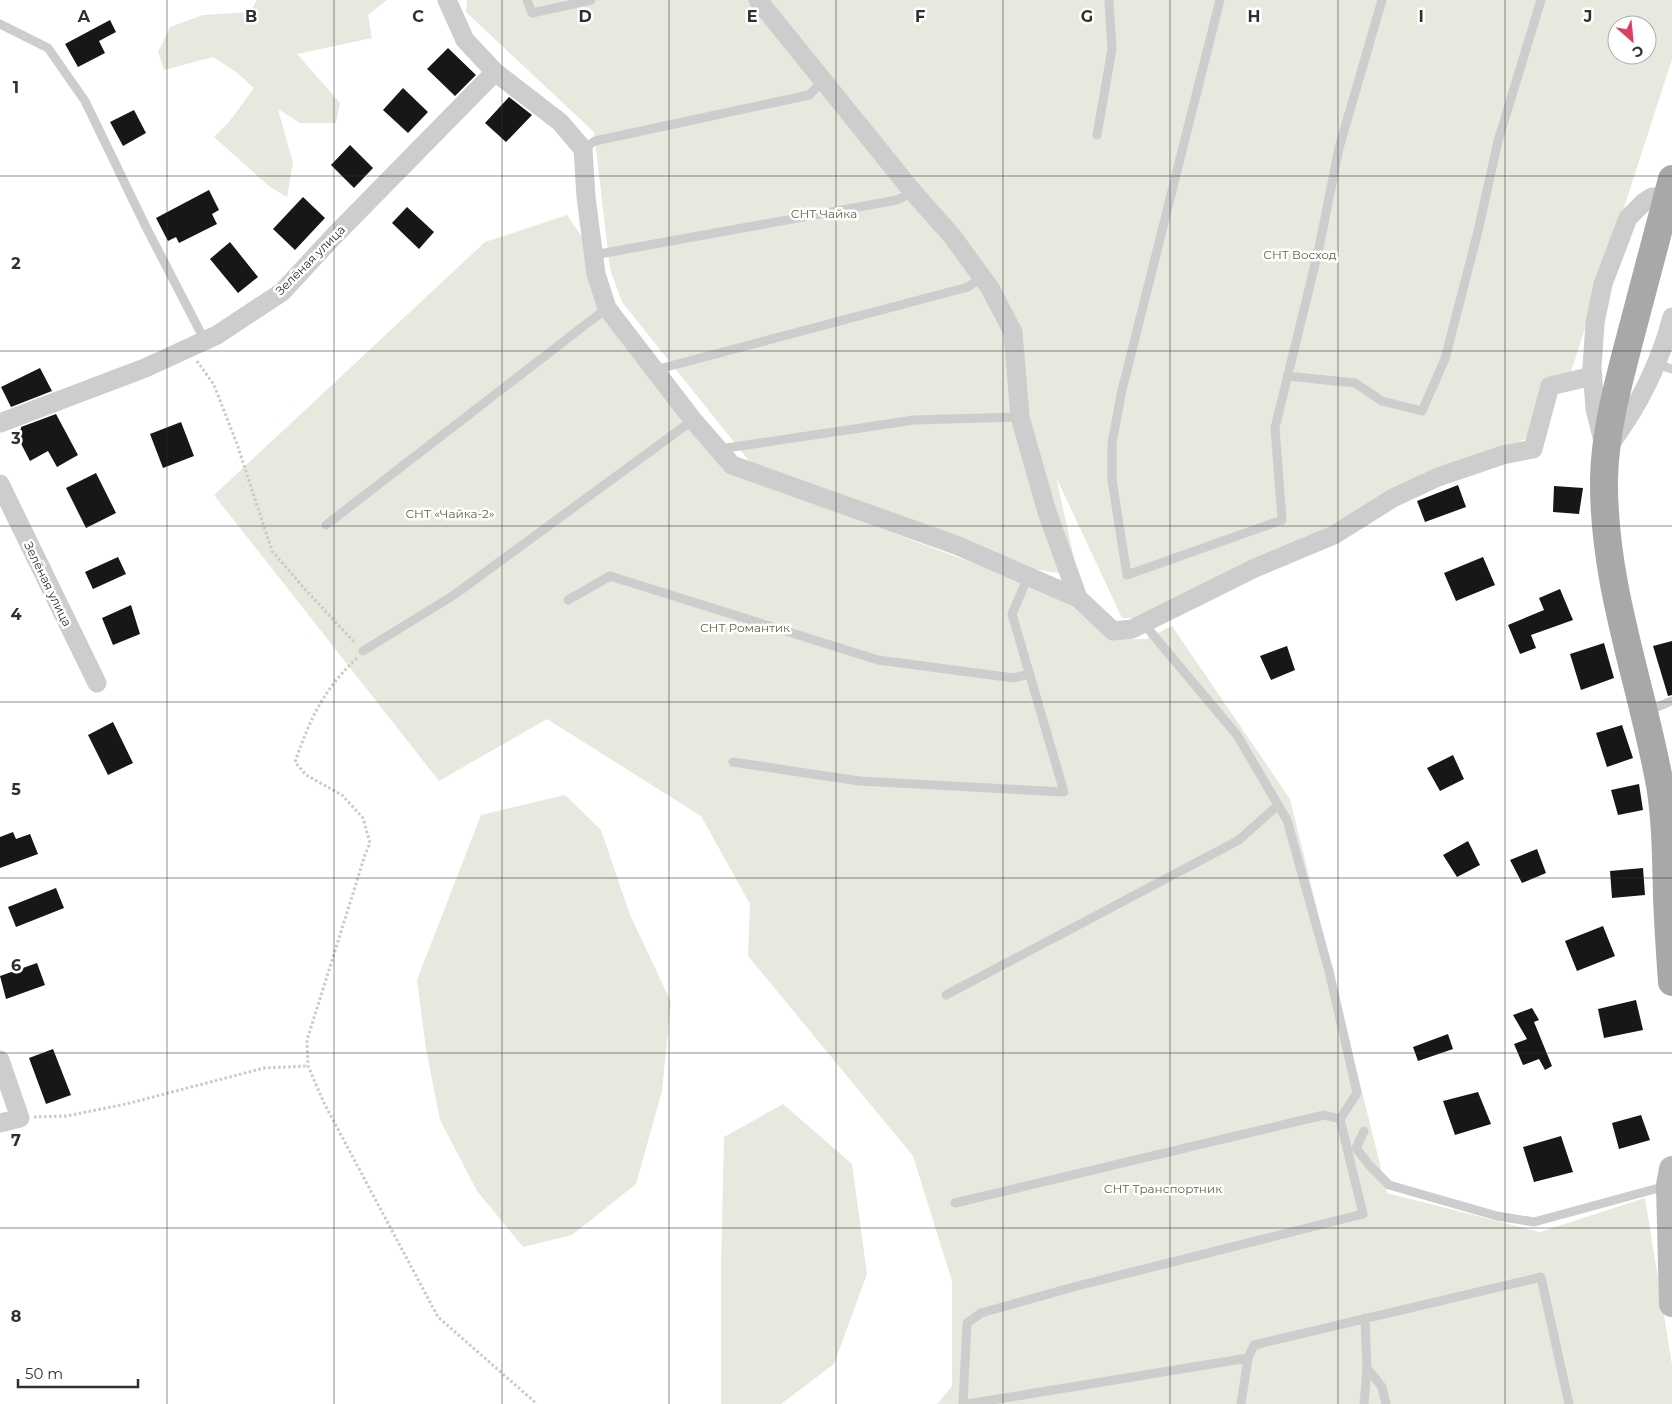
<svg xmlns="http://www.w3.org/2000/svg" width="1672" height="1404" viewBox="0 0 1672 1404" font-family="Montserrat,sans-serif">
<rect width="100%" height="100%" fill="#fff"/>
<path fill="#e6e9dd" fill-rule="evenodd" d="M257 0H387L368 15 372 38 297 54 340 103 336 123H300L278 109 293 163 287 197 270 187 214 137 229 122 254 88 236 72 213 57 164 70 158 52 170 27 203 15 250 12Z
M467 0H1672V59L1570 375 1558 378 1556 374 1554 390 1541 433 1414 483 1321 536 1141 618H1122L1056 477 1078 576 1033 569 750 462 622 302 610 269 594 132 466 12ZM1617 25H1647V55H1617Z
M567 215 586 243 594 298 725 470 1037 587 1070 604 1108 639H1146L1172 626 1290 799 1387 1193 1540 1232 1645 1198 1672 1365V1404H937L952 1386V1281L913 1156 748 956 750 904 701 816 547 719 439 781 214 495 485 242Z
M565 795 601 830 630 915 671 1002 662 1091 636 1184 572 1235 523 1247 477 1191 440 1120 426 1049 417 980 481 815Z
M783 1104 852 1164 867 1274 834 1364 781 1404H721V1268L724 1137Z"/>
<path fill="#171717" d="M110 20 116 32 99 41 105 53 78 67 65 44Z
M448 48 476 75 455 96 427 69Z
M403 88 428 112 408 133 383 110Z
M509 97 532 115 506 142 485 123Z
M134 110 146 133 123 146 110 122Z
M350 145 373 168 354 188 331 165Z
M209 190 219 210 212 214 217 224 179 243 176 237 168 241 156 218Z
M303 197 325 218 295 250 273 229Z
M407 207 434 232 419 249 392 223Z
M230 242 258 277 238 293 210 259Z
M40 368 52 391 11 407 1 387Z
M56 414 78 455 57 467 48 451 30 461 15 432 21 429V427Z
M181 422 194 456 163 468 150 434Z
M96 473 116 513 86 528 66 488Z
M1458 485 1466 507 1425 522 1417 501Z
M1554 486 1583 488 1579 514 1553 512Z
M118 557 126 574 93 589 85 572Z
M1483 557 1495 585 1456 601 1444 573Z
M1560 589 1573 620 1531 635 1536 648 1520 654 1508 625 1544 610 1539 598Z
M131 605 140 634 113 645 102 618Z
M1672 641V695L1668 696 1653 646Z
M1604 643 1614 678 1581 690 1570 654Z
M1287 646 1295 670 1271 680 1260 656Z
M113 722 133 763 108 775 88 735Z
M1622 725 1633 758 1607 767 1596 733Z
M1453 755 1464 779 1440 791 1427 768Z
M1639 784 1643 810 1618 815 1611 790Z
M13 832 16 839 30 834 38 854 0 868V837Z
M1468 841 1480 865 1457 877 1443 855Z
M1537 849 1546 873 1522 883 1510 860Z
M1643 868 1645 895 1612 898 1610 871Z
M56 888 64 908 16 927 8 907Z
M1603 926 1615 956 1577 971 1565 941Z
M37 963 45 985 6 999 0 976Z
M1636 1000 1643 1030 1604 1038 1598 1009Z
M1532 1008 1539 1020 1534 1022 1552 1066 1545 1070 1539 1059 1523 1065 1514 1044 1527 1039 1513 1015Z
M1448 1034 1453 1049 1418 1061 1413 1047Z
M53 1049 71 1095 46 1104 29 1058Z
M1478 1092 1491 1124 1455 1135 1443 1101Z
M1641 1115 1650 1140 1619 1149 1612 1123Z
M1561 1136 1573 1172 1534 1182 1523 1147Z"/>
<g fill="none" stroke-linecap="round" stroke-linejoin="round">
<path stroke="#cacaca" stroke-width="3" stroke-dasharray="2.5 2.5" stroke-linecap="butt" d="M197 361 214 385 237 444 272 551 304 588 355 643
M357 658C323 690 310 719 295 762L306 775 342 795 363 818 370 843 365 855 307 1040 308 1066 324 1103 438 1317 537 1404
M34 1117 66 1116 126 1104 264 1068 308 1066"/>
<path stroke="#cdcdcd" stroke-width="9" d="M527 0 532 13 591 0
M1220 0 1122 390 1112 443V480L1127 575 1282 520 1275 428 1319 248 1339 148 1382 0
M0 24 48 48 85 101 146 227 205 341
M1097 135 1112 49 1109 0
M583 149 595 141 809 95 823 81
M594 255 897 200 913 192
M1656 364 1672 369
M655 370 968 287 982 277
M1287 376 1355 383 1382 401 1422 411 1445 359 1478 231 1498 141 1541 0
M720 449 914 420 1020 417
M326 525 607 308
M568 600 610 576 878 660 1014 678 1030 674
M363 651 454 595 693 420
M1647 711 1672 701
M733 762 859 781 1064 792 1012 614 1028 577
M946 995 1239 840 1278 805
M1364 1131 1356 1148 1369 1165 1389 1185 1497 1216 1534 1222 1666 1186
M955 1203 1324 1115 1340 1119
M1367 1368 1382 1387 1386 1404
M963 1404 967 1323 981 1313 1077 1286 1363 1214 1340 1119 1357 1093 1329 971 1287 820 1237 735 1144 624
M968 1404 1248 1358 1254 1345 1541 1277 1569 1404
M1241 1404 1248 1358
M1364 1404 1367 1368 1365 1318"/>
<path stroke="#cdcdcd" stroke-width="19" d="M447 0 465 40 495 72 560 122 583 149 586 197 596 274 607 308 693 420 732 465 956 545 1078 598 1113 631 1132 629 1255 568 1334 535 1393 498 1438 477 1503 455 1533 449 1550 386 1593 376
M758 0 913 192 952 236 990 288 1013 332 1020 417 1047 512 1078 598
M0 423 145 368 217 335 282 292 333 237 495 72
M1603 441 1595 409 1592 367 1595 323 1603 284 1628 218 1643 203 1652 197H1667L1672 199
M1608 447C1637 409 1660 363 1672 317
M0 484 97 683
M0 1060 20 1118 0 1123"/>
<path stroke="#bababa" stroke-width="26" d="M1672 1169 1669 1185 1672 1304"/>
<path stroke="#a8a8a8" stroke-width="28" d="M1672 179C1658 232 1644 285 1630 338 1618 384 1605 431 1604 479 1603 586 1641 681 1660 785 1666 821 1666 859 1667 896 1668 925 1670 953 1672 982"/>
</g>
<path fill="none" stroke="#303030" stroke-width="1" stroke-opacity="0.55" d="M167 0V1404M334 0V1404M502 0V1404M669 0V1404M836 0V1404M1003 0V1404M1170 0V1404M1338 0V1404M1505 0V1404M0 176H1672M0 351H1672M0 526H1672M0 702H1672M0 878H1672M0 1053H1672M0 1228H1672"/>
<g text-anchor="middle" dominant-baseline="central" stroke-width="5" stroke-linejoin="round" paint-order="stroke">
<g font-size="12" fill="#5b6a40" stroke="#fff">
<text x="824" y="213">СНТ Чайка</text>
<text x="1300" y="254">СНТ Восход</text>
<text x="450" y="513">СНТ «Чайка-2»</text>
<text x="745" y="627">СНТ Романтик</text>
<text x="1163" y="1188">СНТ Транспортник</text>
</g>
<g font-size="12" fill="#303030" stroke="#fff">
<text transform="translate(310 260) rotate(-45)">Зелёная улица</text>
<text transform="translate(48 584) rotate(64)">Зелёная улица</text>
</g>
</g>
<g font-size="16" text-anchor="middle" font-weight="bold" fill="#303030" stroke="#fff" stroke-width="5" stroke-linejoin="round" paint-order="stroke">
<text x="84" y="22">A</text>
<text x="251" y="22">B</text>
<text x="418" y="22">C</text>
<text x="585" y="22">D</text>
<text x="752" y="22">E</text>
<text x="920" y="22">F</text>
<text x="1087" y="22">G</text>
<text x="1254" y="22">H</text>
<text x="1421" y="22">I</text>
<text x="1588" y="22">J</text>
<text x="16" y="93">1</text>
<text x="16" y="269">2</text>
<text x="16" y="444">3</text>
<text x="16" y="620">4</text>
<text x="16" y="795">5</text>
<text x="16" y="971">6</text>
<text x="16" y="1146">7</text>
<text x="16" y="1322">8</text>
</g>
<g transform="translate(1632 40) rotate(153)"><circle r="24" fill="#ffffff" stroke="#acacac"/>
<path d="M0-4L9 19L0 12L-9 19Z" fill="#da4065"/>
<text y="-8" font-size="14" font-weight="bold" text-anchor="middle" fill="#303030">С</text>
</g>
<path d="M18 1379v8h120v-8" fill="none" stroke="#303030" stroke-width="2.5"/>
<text x="25" y="1379" font-size="15" fill="#303030" stroke="#ffffff" stroke-width="4" paint-order="stroke">50 m</text>
</svg>
